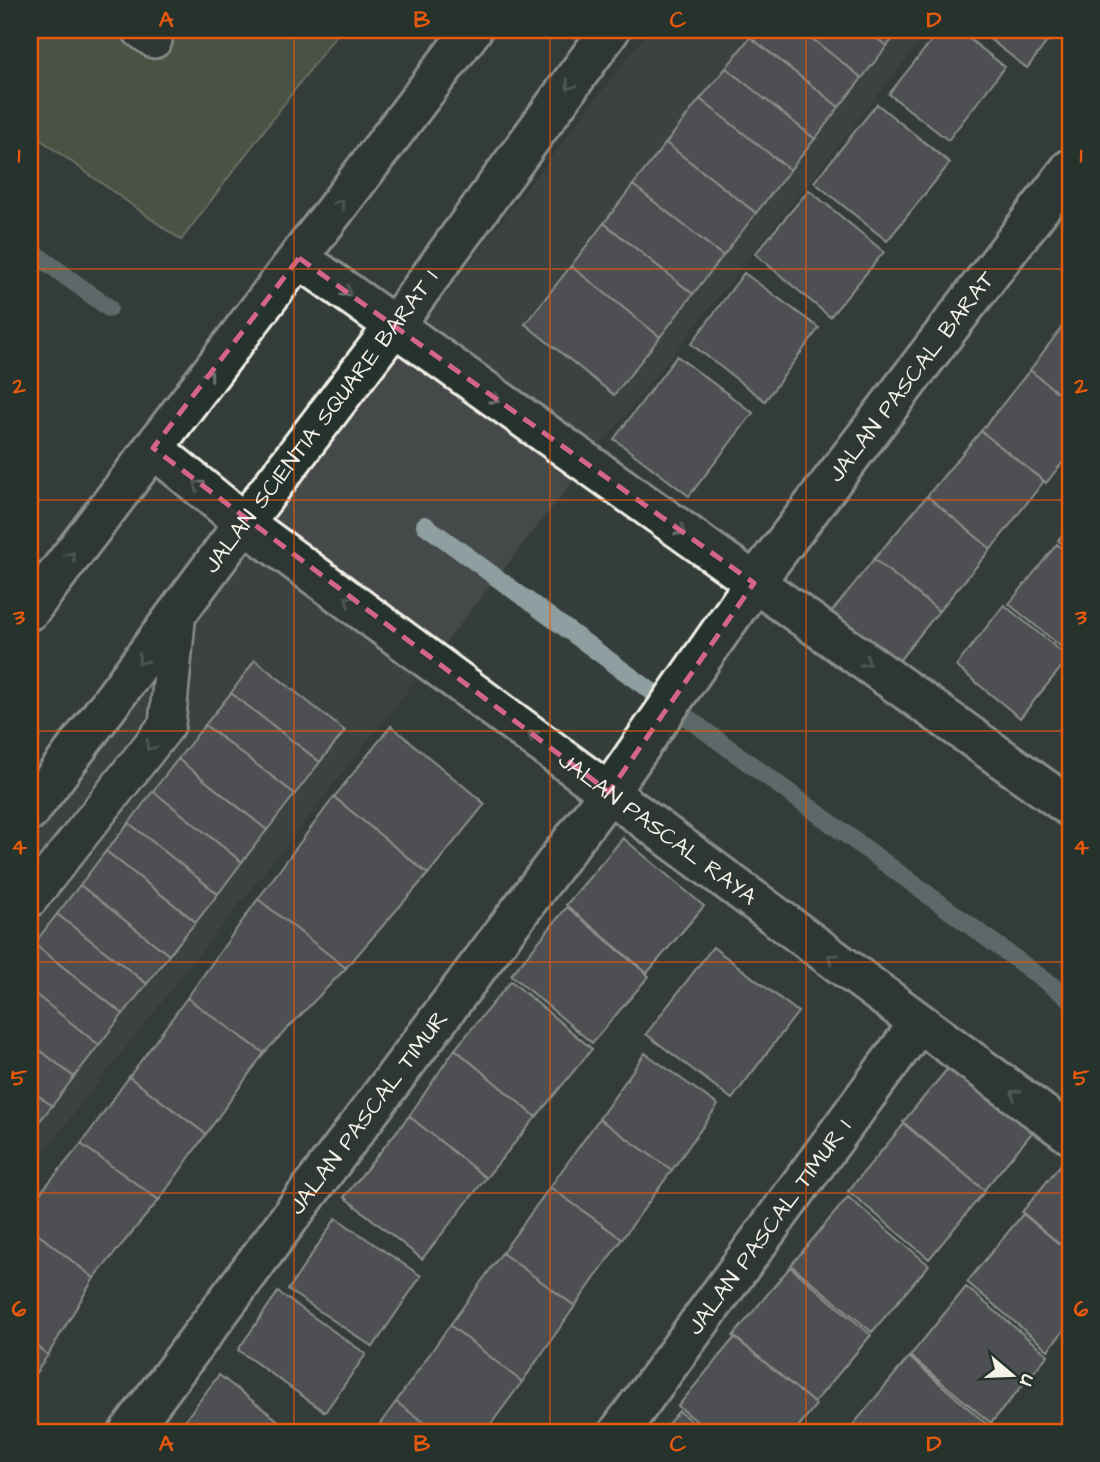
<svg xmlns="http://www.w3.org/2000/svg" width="1100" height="1462" viewBox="0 0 1100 1462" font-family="'Architects Daughter',sans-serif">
<rect width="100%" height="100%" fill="#343d3a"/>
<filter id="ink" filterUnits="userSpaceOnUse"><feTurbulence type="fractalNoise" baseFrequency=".0143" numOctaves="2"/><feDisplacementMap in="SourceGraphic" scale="14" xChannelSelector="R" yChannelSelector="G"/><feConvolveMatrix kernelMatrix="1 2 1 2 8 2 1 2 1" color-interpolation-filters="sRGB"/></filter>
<g filter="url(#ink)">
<path fill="#45494a" d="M649 30H929L30 1169V836Z"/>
<path fill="#626e50" stroke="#abb09c" stroke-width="2" d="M30 30H340L181 240 30 132Z"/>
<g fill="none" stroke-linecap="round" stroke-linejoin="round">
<path stroke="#8f9fa1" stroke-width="18" d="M30 250 109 308
M425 525 1070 999"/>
</g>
<path fill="#6d6670" stroke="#f4f1e8" stroke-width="2" d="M755 30H801L862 78 839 107 750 37Z
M801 30H866L887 46 862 78Z
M866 30H900L887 46Z
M940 30H958L1005 67 948 140 889 94Z
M978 30H1056L1027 68Z
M750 37 839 107 815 139 726 68Z
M726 68 815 139 790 170 700 99Z
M700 99 790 170 756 213 666 143Z
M877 104 950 163 887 241 814 182Z
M666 143 756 213 723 256 633 185Z
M633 185 723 256 693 294 604 223Z
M809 190 884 252 830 317 755 254Z
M604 223 693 294 660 337 571 266Z
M571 266 660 337 614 395 525 324Z
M744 273 819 328 765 401 691 344Z
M1070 316V403L1030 370Z
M677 356 753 413 689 496 614 439Z
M1030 370 1070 403V453L1046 483 981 431Z
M981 431 1044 481 991 549 927 496Z
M927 496 991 549 939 611 874 559Z
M1070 525V550L1058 540Z
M1057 544 1070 555V654L1009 604Z
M874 559 939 611 890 672 826 619Z
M1004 605 1069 658 1020 718 956 666Z
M255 660 345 731 320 762 231 693Z
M231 693 320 762 295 794 205 725Z
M205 725 295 794 267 830 178 759Z
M391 726 485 804 428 874 334 797Z
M178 759 267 830 242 862 153 791Z
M153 791 242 862 218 894 129 823Z
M334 797 428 874 346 968 258 899Z
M129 823 218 894 196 922 106 851Z
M623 838 704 906 647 973 566 905Z
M106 851 196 922 169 955 80 885Z
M80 885 169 955 147 984 57 914Z
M258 899 346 968 264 1053 187 998Z
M567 907 649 976 592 1043 511 975Z
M57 914 147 984 123 1014 34 944Z
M34 944 123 1014 99 1045 30 990V949Z
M713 947 798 1012 732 1099 646 1034Z
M511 981 592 1049 536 1117 455 1049Z
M30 990 99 1045 74 1077 30 1042Z
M187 998 264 1053 206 1134 129 1077Z
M30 1042 74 1077 52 1106 30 1089Z
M455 1049 536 1117 486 1178 409 1116Z
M645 1053 718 1105 672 1170 599 1119Z
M960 1054 1041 1122 984 1190 903 1122Z
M129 1077 206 1134 159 1200 81 1144Z
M30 1089 52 1106 30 1133Z
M409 1116 486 1178 422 1259 344 1197Z
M599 1119 672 1170 622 1239 550 1187Z
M904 1124 985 1191 929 1259 848 1191Z
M81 1144 159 1200 94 1278 30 1228V1205Z
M1070 1153V1253L1022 1212Z
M550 1187 622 1239 575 1306 502 1253Z
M848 1197 929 1265 872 1332 791 1265Z
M1023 1214 1070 1253V1323L1048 1350 967 1282Z
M336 1218 421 1276 373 1347 288 1290Z
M30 1228 94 1278 48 1355 30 1341Z
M502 1253 575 1306 522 1382 450 1325Z
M790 1267 871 1335 814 1403 733 1336Z
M966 1287 1048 1355 991 1423 910 1356Z
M278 1292 366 1354 325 1412 238 1350Z
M450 1325 522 1382 485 1432H437L396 1402Z
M735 1337 816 1405 794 1432H710L678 1406Z
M30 1341 48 1355 30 1381Z
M909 1357 989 1426 984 1432H860L852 1426Z
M219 1375 293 1432 177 1431Z
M396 1402 437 1432H374Z
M679 1411 704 1432H661Z"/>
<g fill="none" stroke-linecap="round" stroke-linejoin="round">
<g stroke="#f4f1e8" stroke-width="40">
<path id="service" d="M140 30 154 40
M30 899 167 725 178 611"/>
</g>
<g stroke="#f4f1e8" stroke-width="44">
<g id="minor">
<path d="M299 258 1070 807"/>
<path id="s1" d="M153 448 244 523 1070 1134"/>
<path d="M30 610 472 30"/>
<path id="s2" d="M30 811 244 523 395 325 610 30"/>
<path id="s3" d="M129 1432 609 792 754 583 1070 169"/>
<path id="s4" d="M619 1432 919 1023"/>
</g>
</g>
<use href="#service" stroke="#26332d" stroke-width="35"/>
<use href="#minor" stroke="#26332d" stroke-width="38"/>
</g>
<defs><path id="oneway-chevron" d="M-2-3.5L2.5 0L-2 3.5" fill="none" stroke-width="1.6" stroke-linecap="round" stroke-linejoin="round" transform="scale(1.75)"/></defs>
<g stroke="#6e766e">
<use href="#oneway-chevron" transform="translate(570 85) rotate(126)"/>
<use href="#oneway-chevron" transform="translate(340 204) rotate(-53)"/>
<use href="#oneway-chevron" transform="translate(347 292) rotate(35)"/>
<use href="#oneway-chevron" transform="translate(209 375) rotate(-52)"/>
<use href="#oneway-chevron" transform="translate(495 399) rotate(35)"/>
<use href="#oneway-chevron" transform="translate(198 485) rotate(-141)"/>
<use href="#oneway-chevron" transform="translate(681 531) rotate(35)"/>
<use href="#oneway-chevron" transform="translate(71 556) rotate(-53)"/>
<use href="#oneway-chevron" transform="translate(349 600) rotate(-144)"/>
<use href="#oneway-chevron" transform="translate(142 660) rotate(127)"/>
<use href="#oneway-chevron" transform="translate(866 662) rotate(35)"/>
<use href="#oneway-chevron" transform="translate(532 735) rotate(-144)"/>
<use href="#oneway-chevron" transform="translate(150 746) rotate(128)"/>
<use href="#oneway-chevron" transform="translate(832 958) rotate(-143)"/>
<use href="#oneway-chevron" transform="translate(1015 1094) rotate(-144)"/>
</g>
</g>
<path d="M0 0H1100V1462H0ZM299 258 754 583 609 792 153 448Z" fill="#343d3a" fill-opacity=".55" fill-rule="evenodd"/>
<path fill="none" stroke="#d4648c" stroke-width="5" stroke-dasharray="14 9" stroke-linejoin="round" d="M299 258 754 583 609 792 153 448Z"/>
<path fill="none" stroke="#e8590c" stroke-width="2" stroke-opacity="0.55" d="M294 30V1432M550 30V1432M806 30V1432M30 269H1070M30 500H1070M30 731H1070M30 962H1070M30 1193H1070"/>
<g text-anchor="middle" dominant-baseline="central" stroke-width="5" stroke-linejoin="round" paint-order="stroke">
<g font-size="23" fill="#f4f1e8" stroke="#26332d">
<text stroke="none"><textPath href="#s3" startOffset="1314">JALAN PASCAL BARAT</textPath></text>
<text stroke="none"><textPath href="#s2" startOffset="486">JALAN SCIENTIA SQUARE BARAT 1</textPath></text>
<text stroke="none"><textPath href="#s1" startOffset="632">JALAN PASCAL RAYA</textPath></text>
<text stroke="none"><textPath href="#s3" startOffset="399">JALAN PASCAL TIMUR</textPath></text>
<text stroke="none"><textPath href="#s4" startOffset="254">JALAN PASCAL TIMUR 1</textPath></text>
</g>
</g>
<rect width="1100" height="1462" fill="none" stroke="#26332d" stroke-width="77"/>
<g transform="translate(1012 1375) rotate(109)" stroke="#26332d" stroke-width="5" paint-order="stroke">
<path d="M0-5L12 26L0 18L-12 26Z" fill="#f4f1e8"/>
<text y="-10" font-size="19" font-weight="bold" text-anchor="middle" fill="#f4f1e8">U</text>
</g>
<rect x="38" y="38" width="1024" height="1386" fill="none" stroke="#e8590c" stroke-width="2.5"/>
<g font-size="23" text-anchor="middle" font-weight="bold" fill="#e8590c">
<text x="166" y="27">A</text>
<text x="422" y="27">B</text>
<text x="678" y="27">C</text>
<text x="934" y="27">D</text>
<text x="19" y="162">1</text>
<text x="1081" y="162">1</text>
<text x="19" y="393">2</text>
<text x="1081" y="393">2</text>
<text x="19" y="624">3</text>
<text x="1081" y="624">3</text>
<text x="19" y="854">4</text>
<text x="1081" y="854">4</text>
<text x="19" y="1085">5</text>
<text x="1081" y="1085">5</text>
<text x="19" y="1316">6</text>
<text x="1081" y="1316">6</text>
<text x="166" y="1451">A</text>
<text x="422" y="1451">B</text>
<text x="678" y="1451">C</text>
<text x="934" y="1451">D</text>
</g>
</svg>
